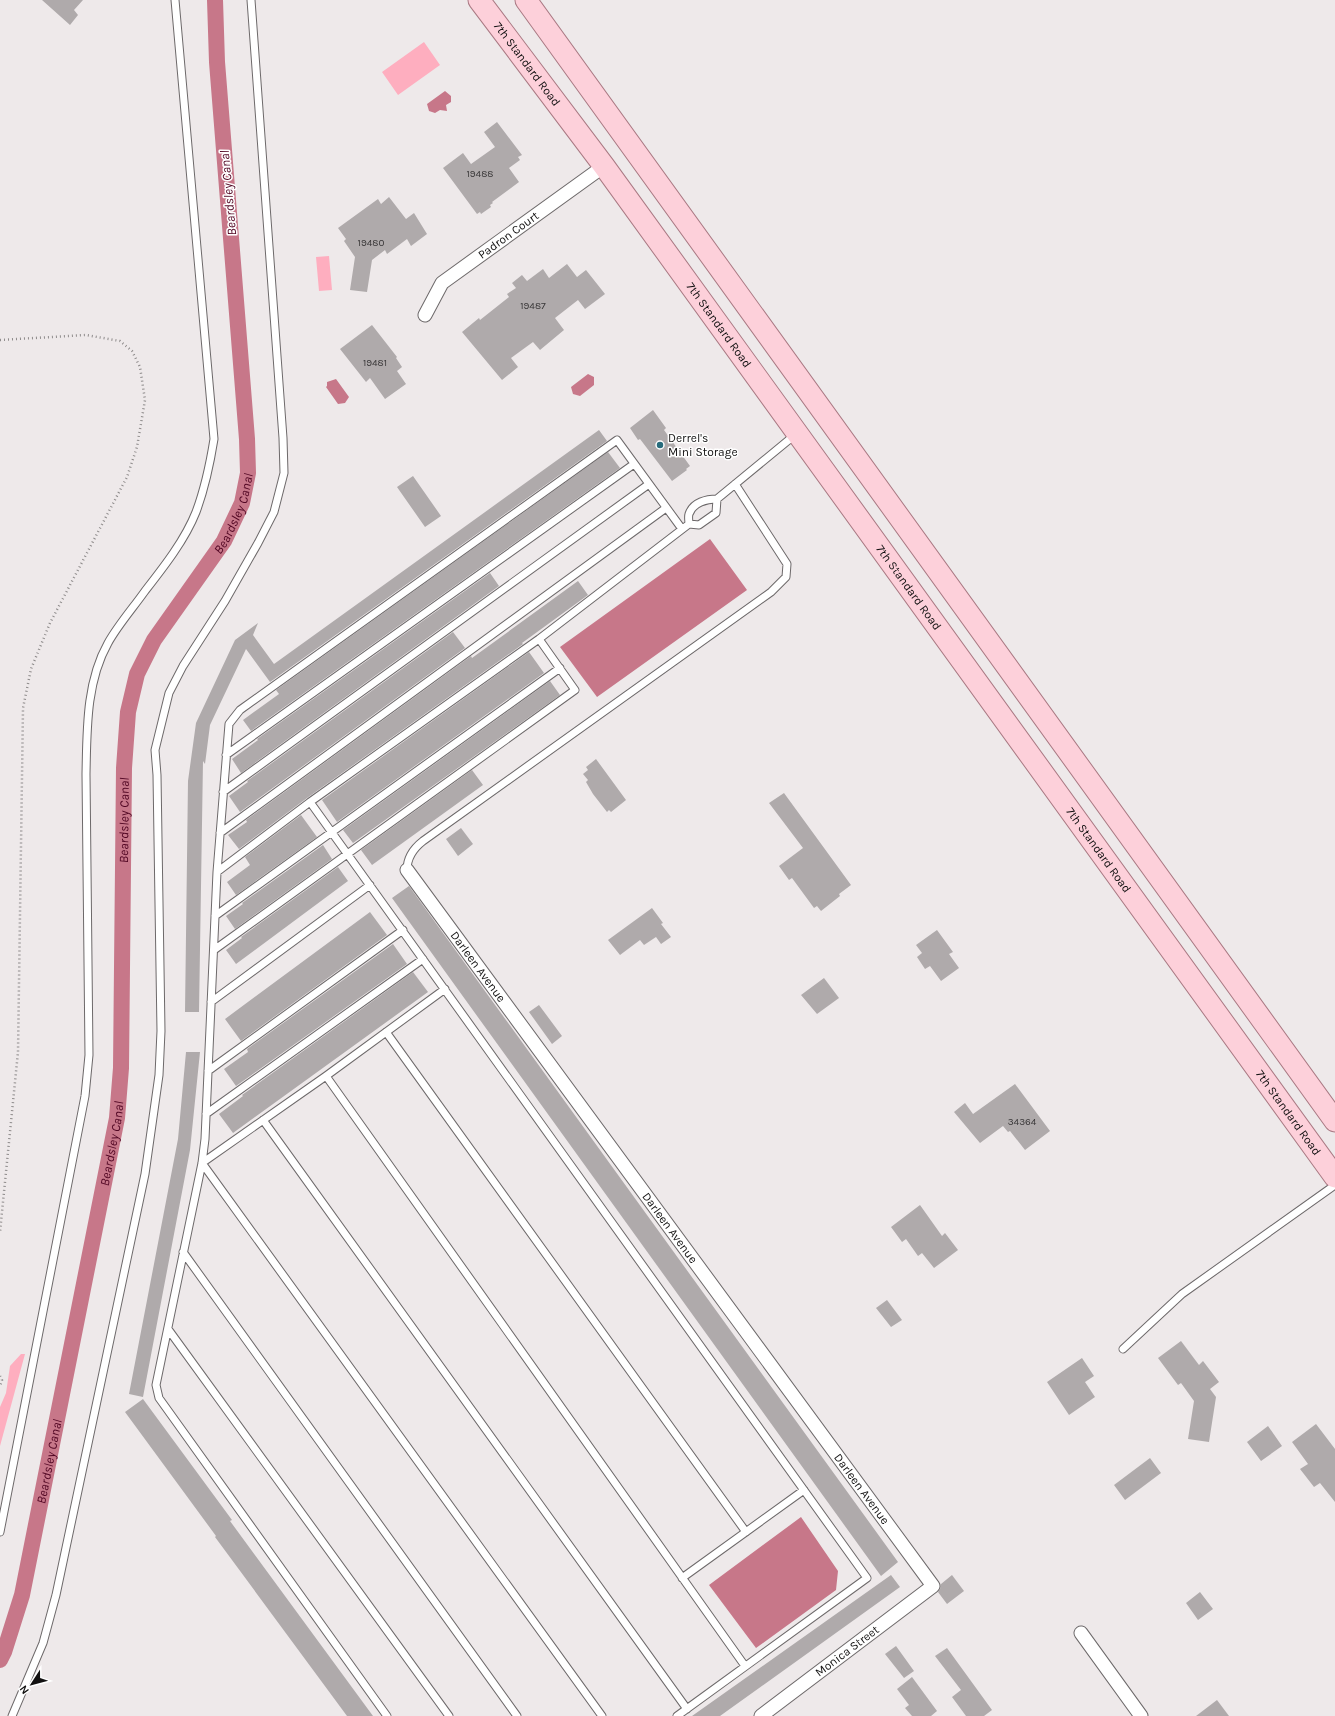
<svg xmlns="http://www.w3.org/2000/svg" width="1335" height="1716" viewBox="0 0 1335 1716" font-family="Karla,sans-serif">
<rect width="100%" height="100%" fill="#eee9ea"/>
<path fill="#feaebf" d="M424 42 440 65 398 95 382 72Z
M329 256 332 290 319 291 316 257Z
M21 1354H25L0 1446V1407L6 1393 10 1366Z"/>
<path fill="#c77789" d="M445 91 451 96V102L446 105 447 111 440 110 435 113 429 111 427 104Z
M588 374 594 377V385L580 396 573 394 571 387Z
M336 379 349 397 345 403 338 404 326 387 327 386V382Z
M710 539 747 590 597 697 560 647Z
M801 1517 838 1571 836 1590 756 1648 709 1585Z"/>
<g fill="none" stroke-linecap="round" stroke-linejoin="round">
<path stroke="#c77789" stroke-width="16" id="s1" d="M0 1660 4 1652 22 1595 117 1118 121 1068 124 768 128 712 137 674 154 640 224 541 242 503 248 473 247 439 217 62 215 0"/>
</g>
<path fill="#afaaab" d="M42 0H83L74 10 78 15 70 25Z
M497 122 522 155 518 157 520 160 509 168 519 182 492 202 493 203 490 205 491 207 481 214 480 212 477 214 443 168 463 153 471 164 495 147 484 132Z
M389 197 406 219 414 213 427 234 411 246 407 239 387 254 385 250 372 260 367 292 350 290 355 257 344 241 346 239 338 228 378 199 381 204Z
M567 264 577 277 586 270 605 294 585 309 578 300 555 318 564 330 540 350 533 342 511 358 518 367 502 380 462 332 479 318 480 320 509 297 507 294 516 288 512 283 522 275 527 281 543 269 549 278Z
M372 325 397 357 396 358 402 367 397 371 406 384 385 399 370 378 366 382 340 349Z
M653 410 666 428 664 430 690 466 686 469 687 470 672 481 640 439 638 440 630 428Z
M599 430 607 441 270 682 246 649 210 725 205 764 203 761 199 1012H185L188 781 196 723 235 640 258 623 253 635 274 664Z
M608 452 620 468 251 731 243 720 279 694 276 690Z
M413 476 441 516 425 527 397 487Z
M490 573 499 586 241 773 232 759 258 740 257 739Z
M578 581 588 595 522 643 523 644 307 798 239 849 228 835 247 822 246 820 471 656 472 658Z
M453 632 465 648 240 812 229 796 248 782 247 781Z
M529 652 544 673 337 822 322 800Z
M550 681 560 695 353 843 343 830Z
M596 759 626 800 611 812 609 810 607 812 593 794 586 782 588 780 583 774 588 770 586 767Z
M472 770 483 785 372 865 361 850Z
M784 793 851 885 839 894 840 896 821 911 817 906 814 908 792 878 789 880 779 866 803 848 769 803Z
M301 815 317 837 236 895 227 882 250 865 245 857Z
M461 828 473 844 458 856 446 839Z
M323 845 332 859 235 929 226 916 243 904 242 903Z
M338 867 348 881 236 964 226 950 242 938 241 937Z
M409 886 898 1562 881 1576 392 898Z
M652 908 663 923 661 924 671 937 661 944 656 937 644 945 640 940 620 955 608 940Z
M370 912 387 935 241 1041 225 1019Z
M937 930 953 952 949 954 959 968 941 981 930 966 925 969 917 957 922 953 916 945Z
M393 944 407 964 236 1086 224 1069 248 1052 247 1049Z
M413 972 428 992 233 1133 219 1114 243 1096 242 1095Z
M824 978 839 998 817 1014 801 995Z
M539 1005 562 1036 552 1044 529 1012Z
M186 1052H200L190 1150 143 1397 129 1394 178 1139Z
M1015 1084 1050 1131 1025 1150 1010 1131 1008 1132 1003 1126 980 1143 954 1112 965 1103 973 1114Z
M920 1205 942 1236 945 1233 958 1250 934 1268 922 1253 918 1256 906 1239 902 1242 891 1227Z
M887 1300 902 1320 891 1327 876 1308Z
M1181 1341 1199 1365 1203 1361 1219 1382 1210 1389 1216 1397 1209 1442 1188 1439 1194 1401 1181 1383 1178 1385 1158 1358Z
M1082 1358 1094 1376 1085 1382 1095 1397 1069 1415 1047 1382Z
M143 1399 232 1520 230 1521 373 1716H347L215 1537 216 1536 125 1412Z
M1316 1424 1335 1449V1502L1320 1483 1314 1487 1300 1469 1308 1464 1292 1442Z
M1268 1426 1282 1446 1261 1461 1247 1442Z
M1150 1458 1161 1473 1125 1500 1114 1485Z
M891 1575 900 1587 720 1716H692Z
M952 1575 964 1591 947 1604 938 1592 940 1589 941 1584Z
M1200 1592 1213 1609 1198 1620 1186 1603Z
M896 1646 914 1671 904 1678 885 1654Z
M947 1648 992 1710 984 1716H966L952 1697 961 1690 935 1656Z
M912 1677 937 1711 931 1716H912L905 1708 909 1705 897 1689Z
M1217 1700 1229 1716H1196Z"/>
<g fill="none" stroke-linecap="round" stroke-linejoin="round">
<g stroke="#6d696a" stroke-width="9">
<path id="service" d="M689 524C689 521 688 517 689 514 693 502 707 499 717 499L796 434
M226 755 634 464
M223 792 649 484
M310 802 867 1578 677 1716
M220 833 666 508
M407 870C407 857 414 848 423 841L771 592 786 577 787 564 735 484
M217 872 229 724 240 710 617 440 682 529
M215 916 560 668
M214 950 575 690 539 639
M445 989 326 1076 202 1163 602 1716
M211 1002 370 885
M386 1032 746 1532
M208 1071 403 930
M326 1076 745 1666
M206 1114 423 959
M263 1120 687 1709
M183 1252 517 1716
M168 1329 449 1716
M1123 1349 1182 1294 1335 1185
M0 1532 85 1096 89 1055 86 774C87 730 86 682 108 643 118 625 133 608 145 591 163 568 185 540 196 512 205 488 210 464 214 439L175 0
M682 1578 804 1490
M12 1716 43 1643 56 1595 145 1174 159 1075 161 1031 157 775 155 750 169 693 183 666 225 601 258 543 274 512 284 473 283 438 251 0
M387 1716 159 1398 156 1385 202 1163 205 1139 217 872 310 802 539 639 689 524 699 525 716 513 717 499"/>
</g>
<g stroke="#6d696a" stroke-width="15">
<g id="minor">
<path id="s2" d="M425 315 442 283 604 166"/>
<path id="s3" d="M407 870 933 1586 761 1716"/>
<path d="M1081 1633 1141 1716"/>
</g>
</g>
<g stroke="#a97983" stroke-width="23">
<g id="primary">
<path id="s4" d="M479 0 604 166 1335 1177"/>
<path d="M526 0 1335 1121"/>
</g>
</g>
<path stroke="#8e8b8b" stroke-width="2.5" stroke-dasharray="1 3" stroke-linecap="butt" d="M0 340 86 335 120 341 132 351 140 367 145 400 137 447 127 477 50 623 31 669 23 708 18 1052 0 1232
M0 1376 2 1380 0 1386"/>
<use href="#service" stroke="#fff" stroke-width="7"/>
<use href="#minor" stroke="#fff" stroke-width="13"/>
<use href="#primary" stroke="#fdd0da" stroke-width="21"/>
</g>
<circle fill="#276c7c" stroke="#fff" stroke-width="1.5" cx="660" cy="445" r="4"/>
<g text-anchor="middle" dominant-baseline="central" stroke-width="3" stroke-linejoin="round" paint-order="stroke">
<g font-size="10" fill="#393738">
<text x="480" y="174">19488</text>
<text x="371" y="243">19480</text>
<text x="533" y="306">19487</text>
<text x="375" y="363">19481</text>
<text x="1022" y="1122">34364</text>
</g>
<g font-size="12" fill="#121111" stroke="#fff">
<text stroke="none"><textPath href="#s4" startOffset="80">7th Standard Road</textPath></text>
<text stroke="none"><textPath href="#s2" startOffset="118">Padron Court</textPath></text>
<text stroke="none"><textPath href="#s4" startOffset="404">7th Standard Road</textPath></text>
<text stroke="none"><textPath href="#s4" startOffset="728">7th Standard Road</textPath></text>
<text stroke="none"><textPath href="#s4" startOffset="1052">7th Standard Road</textPath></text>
<text stroke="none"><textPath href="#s3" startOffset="120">Darleen Avenue</textPath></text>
<text stroke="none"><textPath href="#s4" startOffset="1376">7th Standard Road</textPath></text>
<text stroke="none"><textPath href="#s3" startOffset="444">Darleen Avenue</textPath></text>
<text stroke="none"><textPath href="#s3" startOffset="768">Darleen Avenue</textPath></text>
<text transform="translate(847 1651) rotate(-37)">Monica Street</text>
</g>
<g font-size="12" fill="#121111" stroke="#fff" text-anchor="start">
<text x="668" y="438">Derrel's<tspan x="668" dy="14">Mini Storage</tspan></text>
</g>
<g font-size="13" font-style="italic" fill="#510623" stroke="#fff">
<text transform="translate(228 193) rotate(-95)">Beardsley Canal</text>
<text stroke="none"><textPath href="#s1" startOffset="1189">Beardsley Canal</textPath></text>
<text stroke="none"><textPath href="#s1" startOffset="853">Beardsley Canal</textPath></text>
<text stroke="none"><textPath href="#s1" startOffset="529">Beardsley Canal</textPath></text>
<text stroke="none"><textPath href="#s1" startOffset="205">Beardsley Canal</textPath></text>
</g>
</g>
<g transform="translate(32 1684) rotate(234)" stroke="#ffffff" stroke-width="3" paint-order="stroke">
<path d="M0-3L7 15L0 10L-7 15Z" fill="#121111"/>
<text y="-6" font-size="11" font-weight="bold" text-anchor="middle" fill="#121111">N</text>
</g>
</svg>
